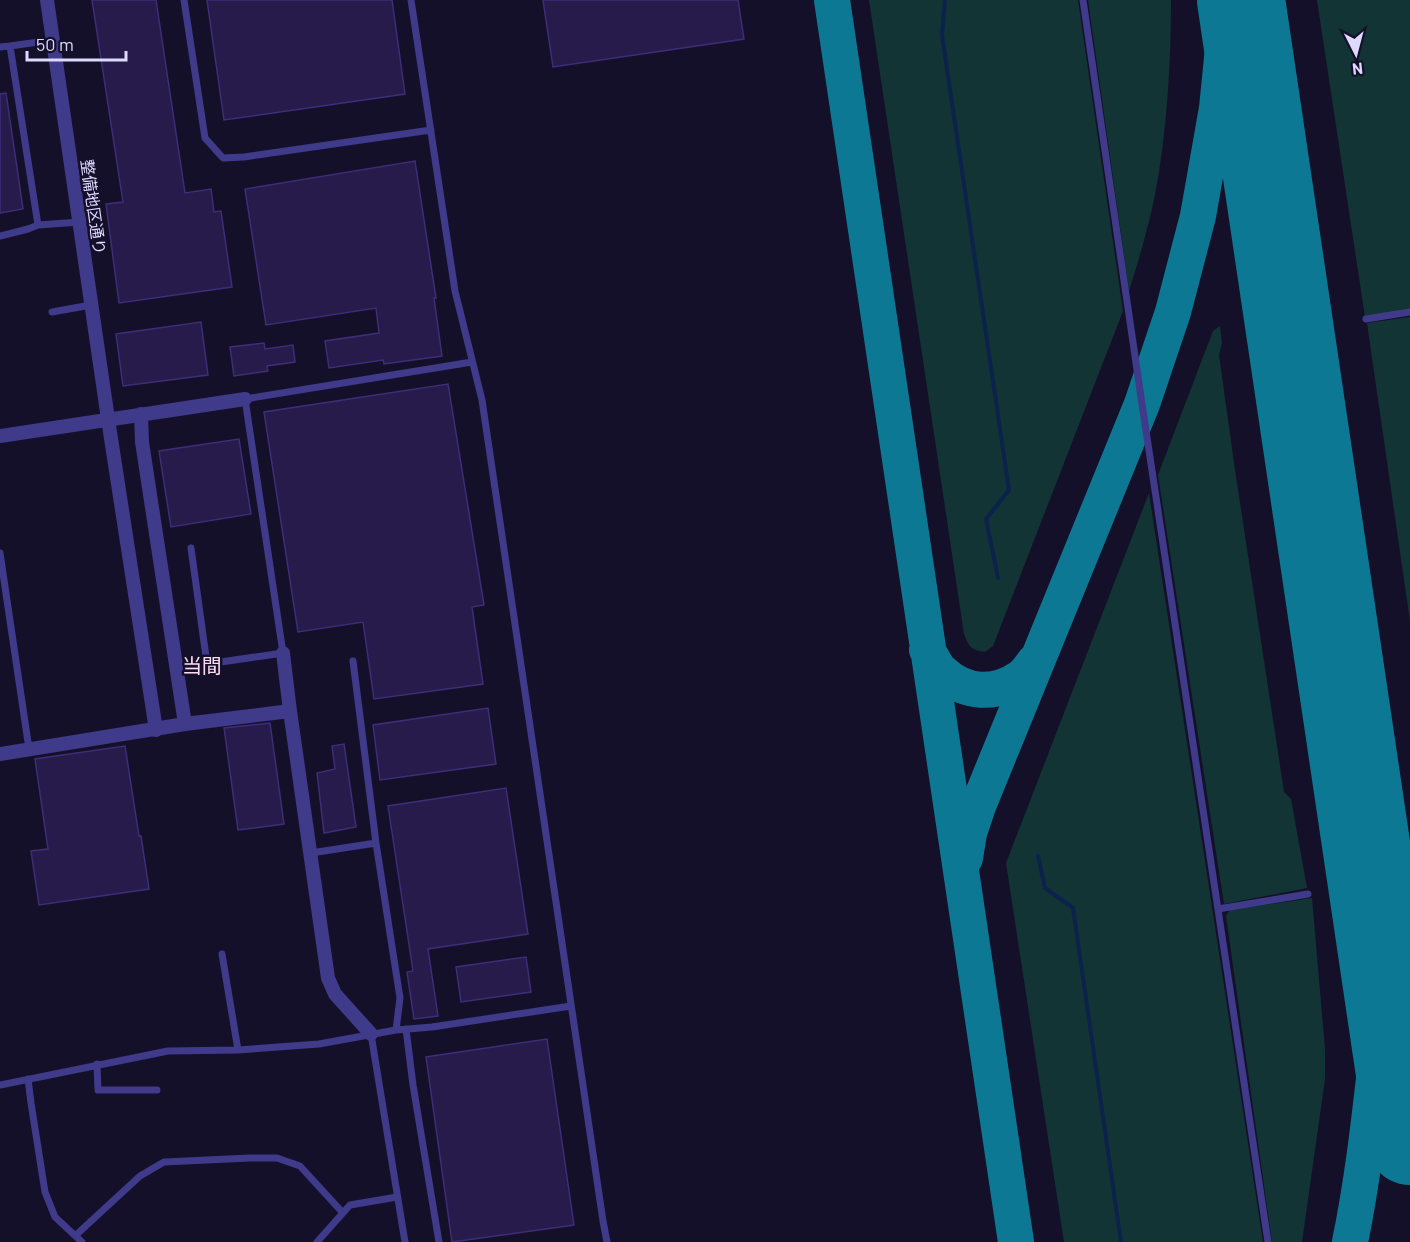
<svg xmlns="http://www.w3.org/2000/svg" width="1410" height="1242" viewBox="0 0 1410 1242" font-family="Barlow,'Noto Sans JP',sans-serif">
<rect width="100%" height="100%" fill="#15102a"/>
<path fill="#133434" d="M869 0H1078L1123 311 993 646 985 652C971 650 969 647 964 634Z
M1088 0H1171C1171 55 1168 111 1160 165 1154 208 1142 250 1129 291Z
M1317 0H1410V311L1365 317Z
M1410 317V621L1367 323Z
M1220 326 1222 343 1219 355 1235 470 1284 792 1291 799 1307 888 1224 904 1158 475 1213 331Z
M1149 493 1263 1242H1064L1006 863Z
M1312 898 1325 1049V1079L1302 1242H1272L1226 916 1230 910Z"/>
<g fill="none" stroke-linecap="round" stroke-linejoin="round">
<path stroke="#0b224d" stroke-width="4" d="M945 0 942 35 1009 490 986 519 998 578
M1038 856 1045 888 1073 908 1121 1242"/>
<path stroke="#0d7894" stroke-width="36" d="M832 0 1016 1242
M927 650C932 657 936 668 943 673 966 694 995 695 1020 678 1026 674 1031 666 1035 661
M965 858 969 833 978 806 1142 404 1173 312 1198 216 1217 108 1223 48V0
M1388 990 1410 1027
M1350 1242C1368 1155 1374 1067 1386 979"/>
<path stroke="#0d7894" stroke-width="88" d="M1241 0 1410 1141"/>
</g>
<path fill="#261b4b" stroke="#3e2d78" stroke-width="1.5" d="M92 0H156L185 193 211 189 214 212 221 211 232 287 119 303 106 204 123 202Z
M207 0H392L405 94 224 120Z
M543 0H738L744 39 553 67Z
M6 93 23 209 0 213V94Z
M415 161 436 298H434L442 356 384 364 383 360 329 368 325 341 379 333 376 308 266 325 245 189Z
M201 322 208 375 123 386 116 334Z
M264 343 265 349 293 345 295 362 267 366 268 371 234 376 230 347Z
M448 384 484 605 472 607 483 684 374 699 363 622 298 632 264 412Z
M239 439 251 514 171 527 159 451Z
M488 708 496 764 380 780 373 725Z
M270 723 284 824 238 830 224 728Z
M344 744 356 827 324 833 317 773 335 769 332 746Z
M125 746 139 836H141L149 889 39 905 31 851 48 849 35 759Z
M506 788 528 934 428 949 438 1016 414 1019 407 972 413 971 388 806Z
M526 957 531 992 461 1002 456 967Z
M547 1039 574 1225 452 1242 426 1057Z"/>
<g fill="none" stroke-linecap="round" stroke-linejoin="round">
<path stroke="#3f3a8a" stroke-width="7" d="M184 0 205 138 223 158 244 157 431 130
M411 0 455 291 482 400 603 1221 607 1242
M1083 0 1142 404 1268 1242
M53 40 10 46 38 225 80 222
M0 47 10 46
M0 236 28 229 38 225
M52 312 91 305
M1366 319 1410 312
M191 548 207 664 283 653 245 399 472 362
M0 553 29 749
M353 661 376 843 400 998 396 1030
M311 853 376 843
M1218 909 1308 894
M222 954 238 1050
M406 1029 413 1085 439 1242
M371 1034 405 1242
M97 1064 98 1090H157
M28 1079 31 1103 45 1192 55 1217 82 1242
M0 1085 168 1051 238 1050 319 1044 396 1030 432 1027 571 1006
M76 1235 140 1176 164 1162 250 1158H277L300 1166 343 1213
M317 1242 350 1205 397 1197"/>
<path stroke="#3f3a8a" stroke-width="14" d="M47 0 108 419 156 730
M141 414 142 442 185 724
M0 436 245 399
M283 653 290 711 328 978 335 994 371 1034
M0 754 185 724 290 711"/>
</g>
<g text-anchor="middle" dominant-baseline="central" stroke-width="5" stroke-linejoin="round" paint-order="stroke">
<g font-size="16" fill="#ded9ff" stroke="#15102a">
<text transform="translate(94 207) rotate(82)">整備地区通り</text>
</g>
<g font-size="20" fill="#ffdbf1" stroke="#15102a">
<text x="202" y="665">当間</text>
</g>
</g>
<g transform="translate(1356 54) rotate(174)" stroke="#15102a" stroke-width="4.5" paint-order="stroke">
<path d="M0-4.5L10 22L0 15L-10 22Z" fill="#ded9ff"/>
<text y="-9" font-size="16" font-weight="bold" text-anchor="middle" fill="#ded9ff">N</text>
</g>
<path d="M27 51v9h99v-9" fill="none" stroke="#ded9ff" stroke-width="3"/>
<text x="36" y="51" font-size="18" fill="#ded9ff" stroke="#15102a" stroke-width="4.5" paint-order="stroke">50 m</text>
</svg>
